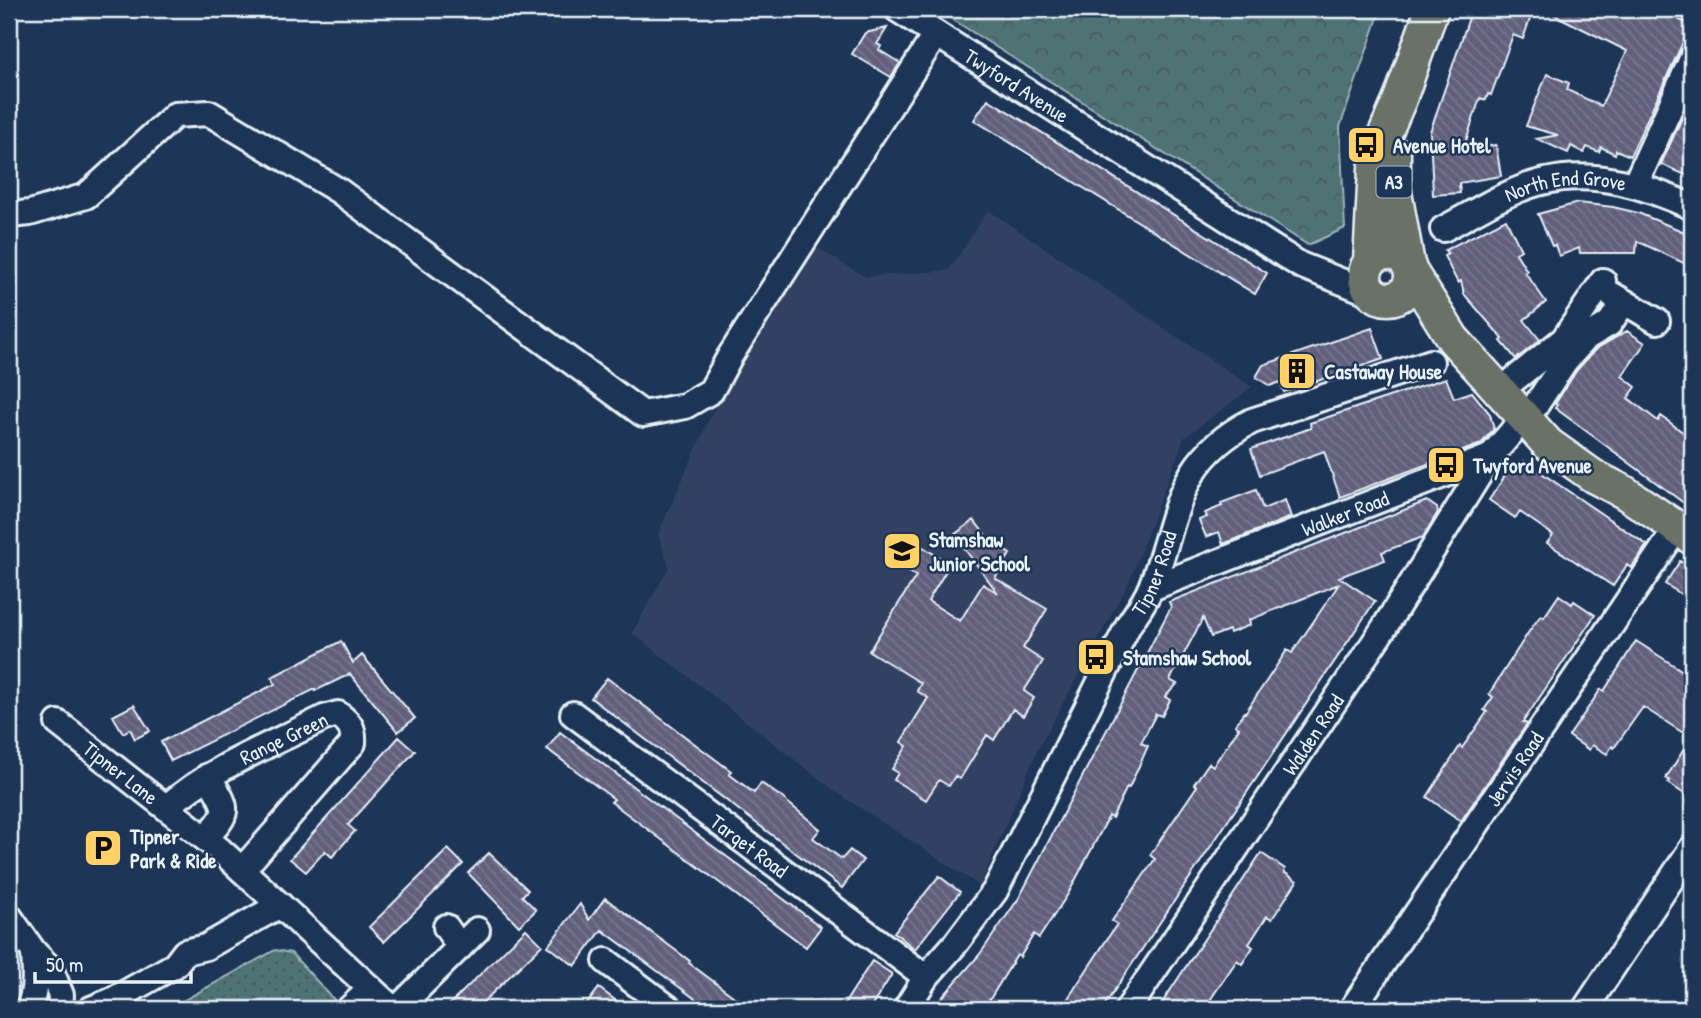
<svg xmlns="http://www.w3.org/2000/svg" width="1701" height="1018" viewBox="0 0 1701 1018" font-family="'Patrick Hand',sans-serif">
<defs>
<pattern id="grass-dots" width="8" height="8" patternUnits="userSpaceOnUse" patternTransform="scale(1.75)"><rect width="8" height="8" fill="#507374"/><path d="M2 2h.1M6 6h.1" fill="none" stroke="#4a5b5d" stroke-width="1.8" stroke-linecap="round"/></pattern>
<pattern id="park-crowns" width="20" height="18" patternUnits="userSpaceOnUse" patternTransform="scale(1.75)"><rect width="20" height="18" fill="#507374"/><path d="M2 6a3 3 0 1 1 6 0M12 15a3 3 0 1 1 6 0" fill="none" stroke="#4a5b5d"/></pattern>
<pattern id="building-back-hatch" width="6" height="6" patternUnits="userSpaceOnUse" patternTransform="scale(1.75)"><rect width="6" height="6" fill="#625e7c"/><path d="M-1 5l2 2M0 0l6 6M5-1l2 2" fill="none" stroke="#78768f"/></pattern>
</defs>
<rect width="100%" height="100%" fill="#1d3557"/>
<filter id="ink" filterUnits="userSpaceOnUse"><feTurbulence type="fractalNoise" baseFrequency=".0143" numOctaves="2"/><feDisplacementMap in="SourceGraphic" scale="14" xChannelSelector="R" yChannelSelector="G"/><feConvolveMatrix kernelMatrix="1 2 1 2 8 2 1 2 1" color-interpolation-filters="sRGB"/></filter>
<g filter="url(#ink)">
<path fill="#324162" d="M988 210 1252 387 1184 438 1129 582 1037 751 980 886 836 792 632 633 669 567 658 534 712 413 815 246 865 277 949 270Z"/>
<path fill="url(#grass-dots)" stroke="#9cb2b6" stroke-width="2" d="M275 950 291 953 338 1004 332 1009H168Z"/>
<path fill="url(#park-crowns)" stroke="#9cb2b6" stroke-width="2" d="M936 9H1381L1340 127 1345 228 1308 245Z"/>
<path fill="url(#building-back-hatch)" stroke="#e8f1f8" stroke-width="2" d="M1472 9H1510L1531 16 1523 39 1513 35 1491 95 1488 94 1486 100 1480 98 1463 150 1496 145 1501 176 1459 183 1460 193 1433 195 1430 132Z
M1543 9H1650L1664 16 1665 13 1691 25 1630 156 1616 150 1615 154 1601 147 1599 152 1587 147 1584 153 1571 146 1568 153 1537 139 1558 135 1526 126 1547 74 1569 83 1567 90 1601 106 1627 51Z
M887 28 877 44 881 46 879 50 900 63 891 77 852 54 865 33Z
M1692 96V178L1661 164Z
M988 99 1267 273 1255 294 974 120Z
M1578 203 1613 207 1638 213 1692 235V267L1637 241 1636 253H1580L1579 248 1559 256 1555 245 1552 246 1538 214Z
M1506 219 1521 250 1516 253 1527 271 1525 272 1546 302 1524 320 1540 340 1516 359 1501 341 1503 339 1464 294 1461 281 1458 283 1444 256 1448 254 1445 250Z
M1372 328 1383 359 1284 392 1280 382 1270 386 1256 377 1263 365Z
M1627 331 1645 343 1622 376 1636 387 1628 398 1658 421 1661 416 1692 439V509L1555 408 1557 405 1555 404 1577 370 1596 349Z
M1446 378 1454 398 1472 392 1490 414 1494 429 1481 444 1340 497 1324 451 1260 475 1251 449 1311 428 1310 423Z
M1524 461 1647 545 1631 568 1627 565 1613 586 1547 543 1553 535 1536 523 1520 512 1515 518 1489 500 1509 470 1515 474Z
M1256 490 1263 509 1285 500 1291 517 1223 544 1219 532 1206 537 1199 520 1207 517 1205 513 1222 506 1221 503Z
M1427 501 1437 508 1438 512 1423 537 1382 552 1385 560 1339 577 1375 601 1102 1009H1061L1117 924 1112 921 1155 859 1150 855 1197 786 1194 784 1209 763 1213 766 1239 728 1235 725 1244 712 1245 713 1287 650 1292 653 1339 584 1249 620 1250 625 1230 633 1229 630 1211 637 1203 618 1170 680 1177 684 1165 697 1170 700 1162 716 1156 714 1141 743 1148 746 1129 788 1127 787 1112 818 1109 816 1068 894 1039 938 1034 934 1020 957 1017 955 984 1009H932L980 954 1019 898 1171 607 1169 602Z
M974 520 990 541 1010 554 995 578 1047 609 1023 648 1043 661 1024 691 1034 698 1023 716 1013 709 994 740 987 735 960 779 955 776 949 786 939 780 926 800 894 780 898 773 892 769 907 746 901 742 928 698 917 691 921 683 869 651 916 576 887 558 902 534 950 564 928 601 960 621 983 584 998 593 954 535Z
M1680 561 1692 569V601L1665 584Z
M1559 595 1572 604 1574 601 1595 615 1523 722 1527 724 1461 821 1427 797 1460 746 1462 748 1487 712 1484 710 1493 697 1489 694 1530 630 1541 615 1544 617Z
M341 641 353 663 362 655 415 718 398 732 350 674 315 691V689L171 761 161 742 275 684 272 677Z
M1636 641 1692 677V799L1668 783 1670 781 1666 778 1691 738 1643 707 1614 748 1612 746 1607 754 1592 745 1589 750 1569 736 1601 689 1604 691Z
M607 678 731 771 729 774 754 793 761 783 781 797 820 829 813 838 842 859 850 850 863 860 842 888 591 698Z
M134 705 150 731 135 739 130 729 123 733 113 716Z
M560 732 821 927 806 947 611 802 614 799 547 749Z
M399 737 415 751 348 825 355 831 332 857 325 851 306 872 290 859Z
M448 849 463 864 384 942 369 927Z
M489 853 528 890 522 896 536 910 519 926 468 873Z
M1261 853 1285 869 1284 872 1297 881 1272 919 1267 916 1249 944 1253 947 1242 964 1237 960 1204 1009H1158Z
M939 876 960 892 915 949 894 932Z
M605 898 690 961 689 963 750 1009H709L602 930 575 966 548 946 580 904 589 920Z
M526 929 542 945 476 1009H445Z
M872 961 892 974 870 1009H841Z
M599 988 627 1009H583Z"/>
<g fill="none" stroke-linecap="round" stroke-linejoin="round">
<g stroke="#e8f1f8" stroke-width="30">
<g id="minor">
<path id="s1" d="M897 9 1300 265 1373 294"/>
<path d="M1635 185 1692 59"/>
<path d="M9 215 30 213 86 196 175 115 209 113 339 191 643 414 685 406 711 391 730 356 936 34"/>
<path id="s2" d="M1443 229C1474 213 1511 188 1546 181 1595 169 1648 187 1692 207"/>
<path d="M1609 293 1657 321"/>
<path d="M1500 391 1564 339 1603 281"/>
<path d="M1526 420 1565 361 1587 337 1609 324 1624 302"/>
<path id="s3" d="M1151 588 1490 457 1524 418"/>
<path id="s4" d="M573 714 926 977"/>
<path id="s5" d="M58 723 220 850 393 1009"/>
<path id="s6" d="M167 807C212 767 271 745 324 718L338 714C350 723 354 728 353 743L242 870"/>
<path d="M205 838C233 810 227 808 208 776"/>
<path d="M9 916 34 952 50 968 61 995 60 1009"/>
<path d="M446 927 460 947"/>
<path d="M606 961 670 1009"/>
<path d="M28 1009C37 991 35 972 34 952"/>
<path d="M91 1009 113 1000 175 965 185 952 206 947 280 905"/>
<path d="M349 1009 371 989"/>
<path d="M397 1009 477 930"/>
<path id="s7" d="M906 1009 926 977 956 943 995 891 1129 624C1137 612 1146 600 1151 587 1180 514 1173 462 1252 421L1431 362"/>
<path id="s8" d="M1128 1009 1384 628 1490 457"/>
<path id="s9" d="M1352 1009 1677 528"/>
<path d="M1585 1009 1692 848"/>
</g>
</g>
<g stroke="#e8f1f8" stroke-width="37">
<path id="major" d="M1394 153V187L1408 264
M1365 276a23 23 0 1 1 46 0a23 23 0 1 1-46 0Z
M1370 262 1375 169 1380 145 1400 99 1432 9
M1411 272 1453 339 1548 444 1593 476 1624 492 1692 538"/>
</g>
<use href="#minor" stroke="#1d3557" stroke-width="24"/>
<use href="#major" stroke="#6a7166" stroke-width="32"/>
</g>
</g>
<defs>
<g id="bus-square" transform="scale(2.0125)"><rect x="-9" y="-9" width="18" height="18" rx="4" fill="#ffd166" stroke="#1d3557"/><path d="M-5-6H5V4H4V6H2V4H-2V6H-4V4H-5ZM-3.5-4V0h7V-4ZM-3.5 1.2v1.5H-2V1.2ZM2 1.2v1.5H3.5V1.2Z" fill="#111"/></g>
<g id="building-square" transform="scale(2.0125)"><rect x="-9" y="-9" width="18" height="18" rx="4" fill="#ffd166" stroke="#1d3557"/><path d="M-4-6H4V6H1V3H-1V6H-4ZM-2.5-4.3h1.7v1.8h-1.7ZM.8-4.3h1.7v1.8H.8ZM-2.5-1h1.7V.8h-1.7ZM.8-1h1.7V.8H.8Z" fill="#111"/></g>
<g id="school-square" transform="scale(2.0125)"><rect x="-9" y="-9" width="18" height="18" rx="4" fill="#ffd166" stroke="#1d3557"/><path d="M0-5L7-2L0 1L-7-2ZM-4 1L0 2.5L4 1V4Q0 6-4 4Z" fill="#111"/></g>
<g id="parking-square" transform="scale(2.0125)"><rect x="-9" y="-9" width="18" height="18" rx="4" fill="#ffd166" stroke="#1d3557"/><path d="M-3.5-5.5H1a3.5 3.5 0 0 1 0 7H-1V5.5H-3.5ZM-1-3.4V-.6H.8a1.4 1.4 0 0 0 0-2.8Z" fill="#111"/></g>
</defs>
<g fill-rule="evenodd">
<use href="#bus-square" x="1366" y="145"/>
<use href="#building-square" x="1297" y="371"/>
<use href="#bus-square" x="1446" y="465"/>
<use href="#school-square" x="902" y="551"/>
<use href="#bus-square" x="1096" y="657"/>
<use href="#parking-square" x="103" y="848"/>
</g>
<g text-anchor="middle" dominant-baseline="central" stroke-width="5" stroke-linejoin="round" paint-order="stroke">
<rect fill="#1d3557" stroke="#abb9c8" stroke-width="2" x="1376.5" y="166.5" width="35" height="31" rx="5"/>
<g font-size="19" font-weight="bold" fill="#e8f1f8">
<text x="1394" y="182">A3</text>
</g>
<g font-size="21" fill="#e8f1f8" stroke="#1d3557">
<text stroke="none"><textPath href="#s1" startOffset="142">Twyford Avenue</textPath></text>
<text stroke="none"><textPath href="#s2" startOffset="133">North End Grove</textPath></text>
<text stroke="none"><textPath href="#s3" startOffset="208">Walker Road</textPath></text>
<text stroke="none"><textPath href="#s7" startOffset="504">Tipner Road</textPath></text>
<text stroke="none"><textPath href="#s8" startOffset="331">Walden Road</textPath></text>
<text stroke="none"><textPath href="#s6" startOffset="136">Range Green</textPath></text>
<text stroke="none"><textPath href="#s9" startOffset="290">Jervis Road</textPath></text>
<text stroke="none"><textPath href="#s5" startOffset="80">Tipner Lane</textPath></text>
<text stroke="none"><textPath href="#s4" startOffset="220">Target Road</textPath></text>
</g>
<g font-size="21" font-weight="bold" fill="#e8f1f8" stroke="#1d3557" text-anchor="start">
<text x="1393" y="145">Avenue Hotel</text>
<text x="1324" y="371">Castaway House</text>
<text x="1473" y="465">Twyford Avenue</text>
<text x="929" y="539">Stamshaw<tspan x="929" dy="24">Junior School</tspan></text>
<text x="1123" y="657">Stamshaw School</text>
<text x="130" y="836">Tipner<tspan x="130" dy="24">Park &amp; Ride</tspan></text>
</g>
</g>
<rect width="1701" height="1018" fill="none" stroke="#1d3557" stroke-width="35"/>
<rect x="18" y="18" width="1666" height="983" fill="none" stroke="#e8f1f8" stroke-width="2.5" filter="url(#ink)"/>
<path d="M35 972v10h156v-10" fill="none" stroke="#e8f1f8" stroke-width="3.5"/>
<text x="46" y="972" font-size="21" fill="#e8f1f8" stroke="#1d3557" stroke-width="5" paint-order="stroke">50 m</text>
</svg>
